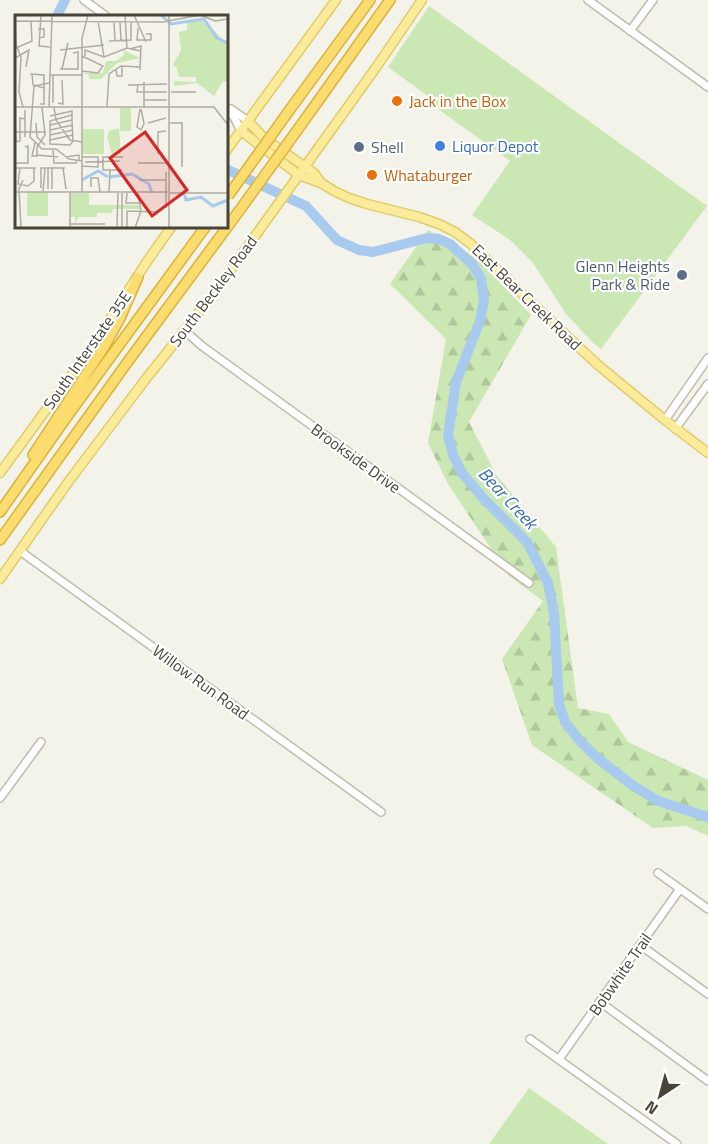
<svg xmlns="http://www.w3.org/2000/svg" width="708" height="1144" viewBox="0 0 708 1144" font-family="'Titillium Web',sans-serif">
<defs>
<pattern id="forest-firs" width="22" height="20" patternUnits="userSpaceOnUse" patternTransform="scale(1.5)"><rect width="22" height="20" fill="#cae7b4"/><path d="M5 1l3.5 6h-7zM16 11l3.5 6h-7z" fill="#afc79c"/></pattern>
</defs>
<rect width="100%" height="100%" fill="#f4f3ea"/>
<path fill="#cae7b4" d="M429 6 707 206 601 349 592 342 566 314 533 263 510 240 472 215 510 161 434 106 436 102 388 67Z
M529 1088 608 1144H489Z"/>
<path fill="url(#forest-firs)" d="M428 230 475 257 531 315 469 422 497 476 556 547 578 708 609 714 628 742 708 780V836L686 826 653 828 532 745 502 659 543 601 509 576 448 484 428 443 446 339 390 284Z"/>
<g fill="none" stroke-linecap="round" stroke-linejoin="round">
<path stroke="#a8caef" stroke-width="10" d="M57 16 65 0
M226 169 306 206 337 240 359 250 373 252 427 238 439 239 450 244 473 265 481 279 484 300 480 321 456 382 448 435 453 455 462 473 483 498 527 542 548 583 554 613 559 704 565 722 580 741 596 757 632 785 658 801 708 817"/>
<g stroke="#c0bbac" stroke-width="10">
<path id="minor" d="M84 0 106 16
M588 0 708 87
M630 31 653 0
M226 107 234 117 241 131
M231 109 248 121
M185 331 202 346 529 583
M665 420 708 358
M675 429 708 384
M20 551 381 812
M0 798 41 742
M658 873 708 909
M640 945 708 994
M600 1002 708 1081
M530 1039 677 1144
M559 1059 680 889"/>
</g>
<g stroke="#e1cc6b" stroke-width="11">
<path id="major" d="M248 121 265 139 314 173 322 184
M241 131 299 175 323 184 334 191 349 198 367 204 419 217 439 224 455 232 471 244 522 294 598 365 665 420 708 453
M226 151 336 0
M0 473 94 344 148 260 172 226
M0 579 69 481 145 380 212 296 375 69 422 0"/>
</g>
<g stroke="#dab33f" stroke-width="12">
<path id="highway" d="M291 108 370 0
M306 118 390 0
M33 455 104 347 120 318 138 277
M0 512 66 418 206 226
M0 540 129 360 242 207"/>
</g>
<use href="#minor" stroke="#fff" stroke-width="7"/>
<use href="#major" stroke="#fbec9c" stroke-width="8"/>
<use href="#highway" stroke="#fadc6f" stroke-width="9"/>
<g stroke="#dab33f" stroke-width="12" stroke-linecap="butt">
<path id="highway-bridge" d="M228 196 291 108
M242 207 306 118"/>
</g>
<use href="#highway-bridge" stroke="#fadc6f" stroke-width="9"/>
</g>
<g fill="#e8710a" stroke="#fff" stroke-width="2">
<circle cx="397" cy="101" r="6"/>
<circle cx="372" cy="175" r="6"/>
</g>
<circle fill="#3f7fe0" stroke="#fff" stroke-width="2" cx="440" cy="146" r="6"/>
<g fill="#5c6f8a" stroke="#fff" stroke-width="2">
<circle cx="359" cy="147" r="6"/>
<circle cx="682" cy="275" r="6"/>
</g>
<g text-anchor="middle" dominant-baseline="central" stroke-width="4.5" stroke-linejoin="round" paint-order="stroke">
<g font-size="16" fill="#c56008" stroke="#fff" text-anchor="start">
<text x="409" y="101">Jack in the Box</text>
<text x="384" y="175">Whataburger</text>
</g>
<g font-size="16" fill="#366cbe" stroke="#fff" text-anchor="start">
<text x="452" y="146">Liquor Depot</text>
</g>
<g font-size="16" fill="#4e5e75" stroke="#fff" text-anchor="start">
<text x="371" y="147">Shell</text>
<text x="670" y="266" text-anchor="end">Glenn Heights<tspan x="670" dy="18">Park &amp; Ride</tspan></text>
</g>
<g font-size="16" fill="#484438" stroke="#fff">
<text transform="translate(213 291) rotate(-53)">South Beckley Road</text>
<text transform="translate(527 297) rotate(44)">East Bear Creek Road</text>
<text transform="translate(87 350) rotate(-55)">South Interstate 35E</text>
<text transform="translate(356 458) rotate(36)">Brookside Drive</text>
<text transform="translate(201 682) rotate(36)">Willow Run Road</text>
<text transform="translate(620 974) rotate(-55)">Bobwhite Trail</text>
</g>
<g font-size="18" font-style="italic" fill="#336db2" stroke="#fff">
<text transform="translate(508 498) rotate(47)">Bear Creek</text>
</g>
</g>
<g transform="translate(15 15)">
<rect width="213" height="213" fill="#f4f3ea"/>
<path d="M105 93H116V116H105ZM104 113 106 139H97L92 122 94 116ZM55 178H74V190H124L125 194H98L97 198H82V202H64L60 208V202H55Z" fill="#cae7b4"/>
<path d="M186 4 213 29V76L212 67 208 66 199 81 182 68 159 71V66L181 67V62H164L161 51 157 52 166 35 164 17 172 15V7ZM108 35 125 43 102 48 86 64H74V60L67 58H88L91 46H101L109 40Z" fill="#cae7b4"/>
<path d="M68 114H89V139H68ZM12 177H33V201H12Z" fill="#cae7b4"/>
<path fill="none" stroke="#a8caef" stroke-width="3" d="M146 0 156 9 189 4 202 23 213 28M94 162 117 159 134 169 137 178M67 165 83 156 93 162M169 178 171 185 186 182 198 191 213 185"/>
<path fill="none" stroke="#afada3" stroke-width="1.5" d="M26 0 24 31 35 32M110 0 112 34M119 0 131 27M185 0 200 6 213 4M0 6 1 30 6 42 4 77 8 92M0 6 148 7 185 0M83 6 89 42M99 7 100 26M105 7 106 26M123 13 122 25H136V19H131M23 14H29V22L24 23M94 26 116 25V7M1 33 17 26 16 6M115 34 126 31 125 55M45 35 89 30M70 41V35L89 42 112 33 126 36M0 43 14 35 11 52M45 54H63V37L58 38M47 54 53 28M101 54 102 61H107V51M67 56 83 58 88 51 67 41M15 59 29 60V89H25M17 59 18 70 29 73M34 60H67M38 60V88M34 68 19 71 15 122 27 134H41L54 144 67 146M123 69 122 77H152M113 70 152 69M156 77H181M129 85H152M43 88 48 89 47 65M0 92H157M27 92 30 120 22 132V140L43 142M34 92 37 0M39 92 41 105 55 125 67 127M92 92 94 59 106 51 125 52M129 92V67M157 92H199L213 110M125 94 122 112 126 115M35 101 57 96V105L58 126 55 130 35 129V106L57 100M0 108 1 127M21 108 22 122 30 130M133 108 151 103M155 108H167V152M35 110 57 105M35 115 58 110M126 115 129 109 126 94M0 117H31M35 120 58 115M10 122V95M35 125 58 120M0 127 5 126V103L10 104M20 128 17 141H23M38 134 39 148H61L62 145M143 139V117L151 116M51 142 64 140V146M67 142H83V152L67 151M70 147 105 146M0 148H13V131L10 132M123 148H151M1 153H21M5 153 3 169 13 171 19 166V153M33 153V174M48 153 51 174M107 155H88V142H108M151 157V193M124 165H151M76 172V163H83L85 177M26 173V153H50M37 174V153M0 177H154M28 177 30 153M67 177V23L73 0M94 177 95 155M112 178 111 188H124M155 178H213M55 209H90M102 211 103 178M6 213 4 174 8 165M55 213V177M107 213V178M112 213V196L144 197M120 213 126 196 123 178M154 213V0"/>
<path fill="#d62828" fill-opacity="0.15" stroke="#d62828" stroke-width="3" d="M130 117 172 175 137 201 95 143Z"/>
<rect width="213" height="213" fill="none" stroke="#484438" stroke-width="3"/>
</g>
<g transform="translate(660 1096) rotate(216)" stroke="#ffffff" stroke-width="4.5" paint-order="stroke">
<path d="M0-4.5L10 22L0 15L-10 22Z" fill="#484438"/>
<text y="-9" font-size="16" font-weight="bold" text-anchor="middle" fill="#484438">N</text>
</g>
</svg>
